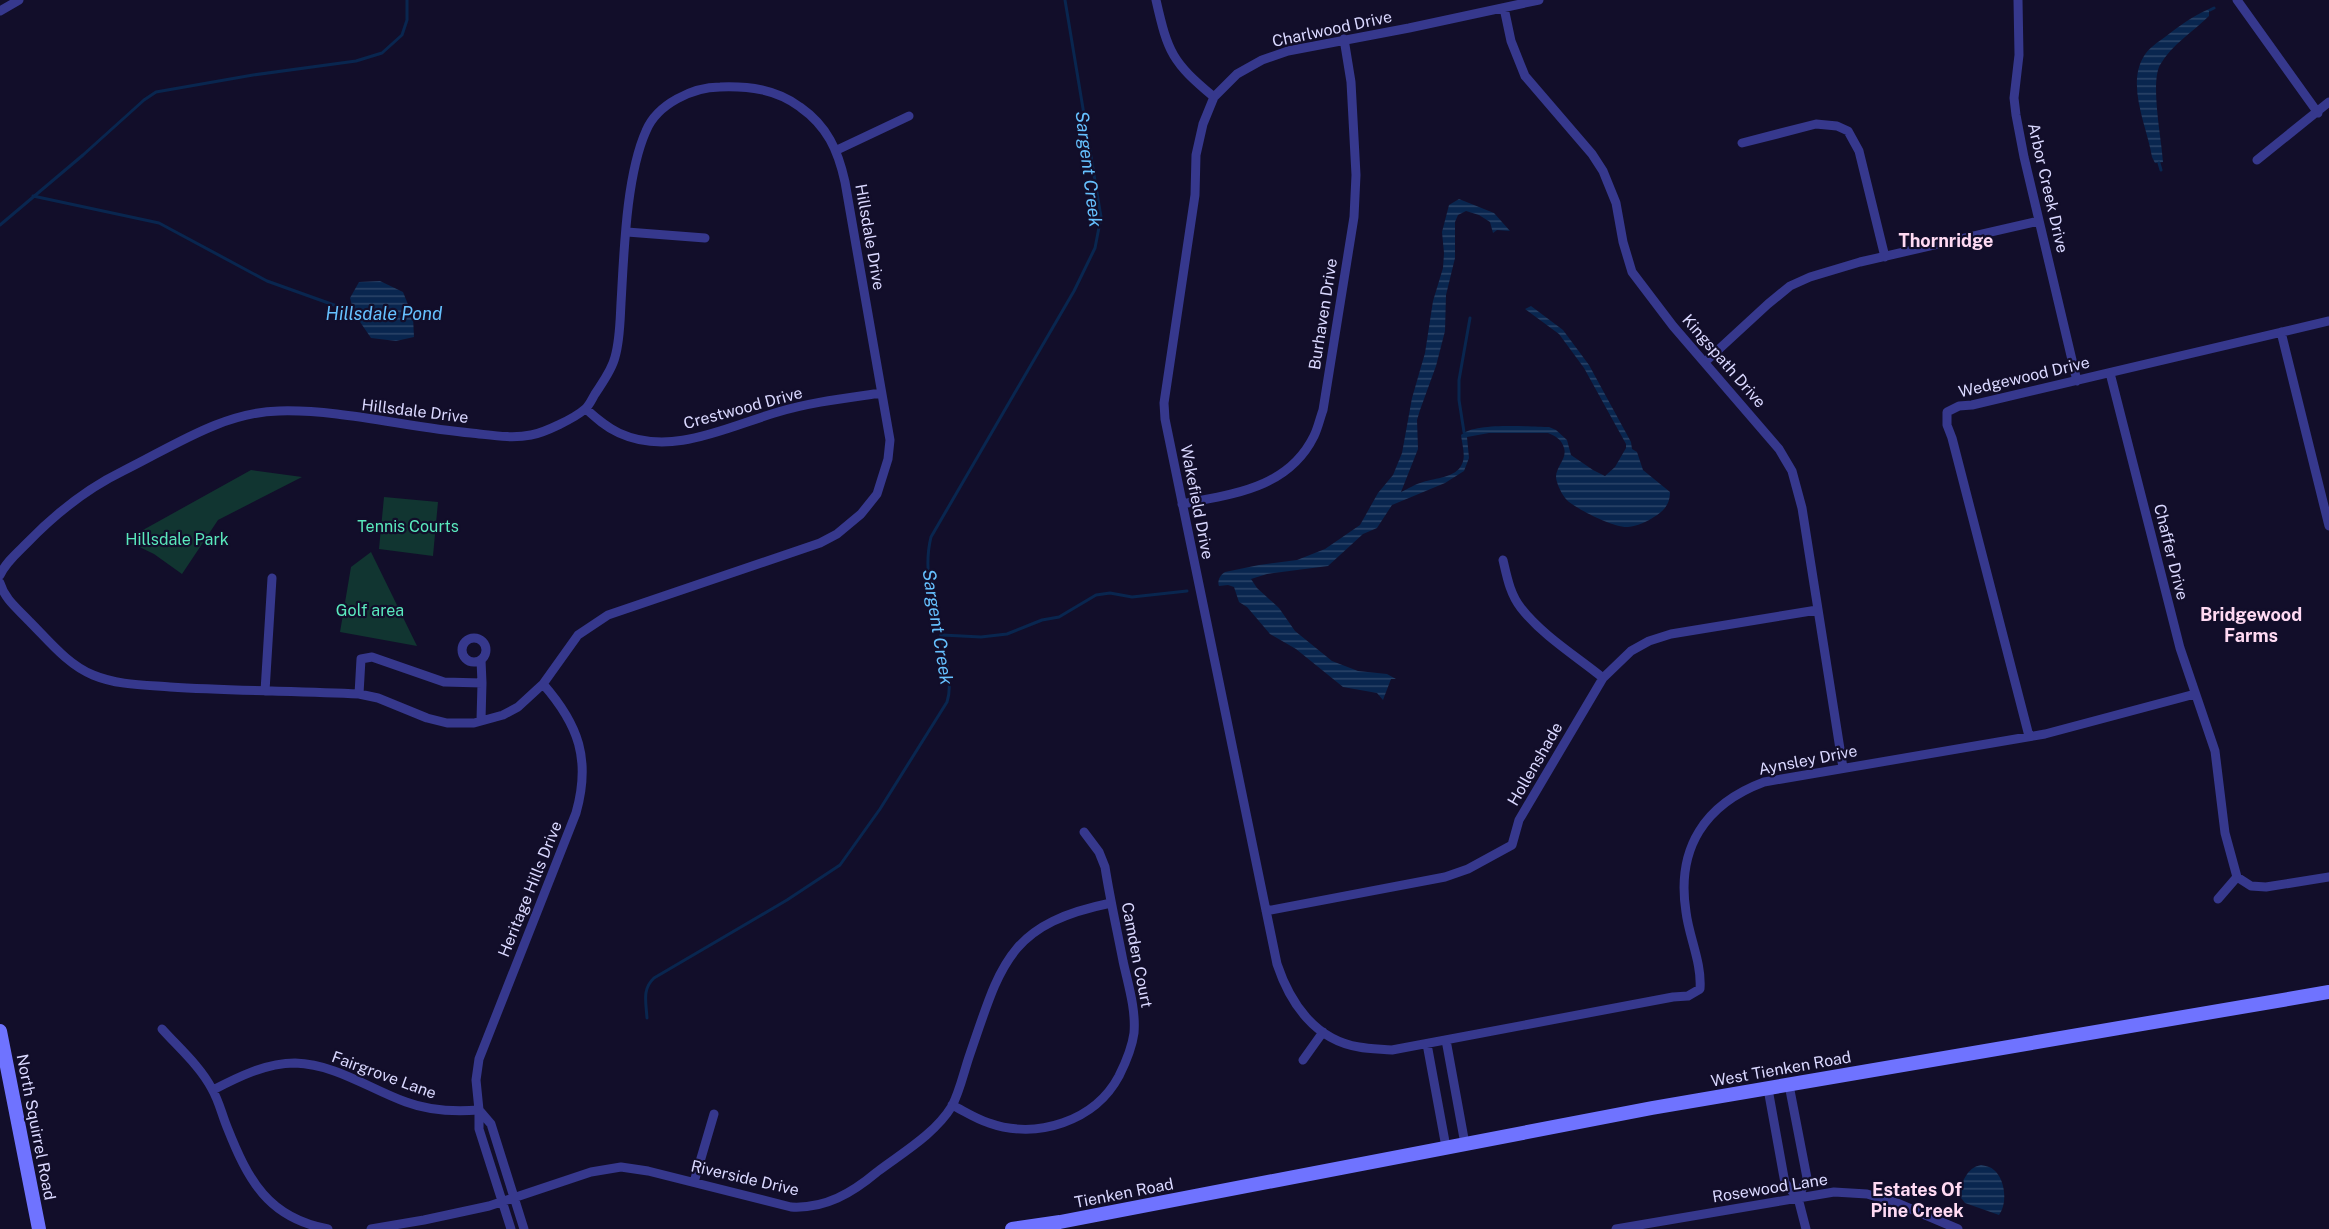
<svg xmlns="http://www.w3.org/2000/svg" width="2329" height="1229" viewBox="0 0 2329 1229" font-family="'Public Sans',sans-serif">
<defs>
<pattern id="water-rules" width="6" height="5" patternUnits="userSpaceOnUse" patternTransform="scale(1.5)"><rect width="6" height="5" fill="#09264f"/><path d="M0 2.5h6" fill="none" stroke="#2c4569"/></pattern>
</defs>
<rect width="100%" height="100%" fill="#120e2a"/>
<path fill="#113531" d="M251 470 302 477 218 520 182 574 154 554 125 540Z
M384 497 438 502 433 556 379 549Z
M371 552 417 646 340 632 351 567Z"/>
<path fill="url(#water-rules)" d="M2209 9V16C2193 32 2172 44 2160 65 2150 83 2162 141 2163 162L2155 163 2152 157C2147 126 2126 85 2144 56 2149 48 2158 42 2165 37 2179 26 2193 16 2209 9Z
M1459 199 1494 213 1510 231 1497 230 1493 233 1490 222 1479 215 1466 211 1458 215 1455 222V258L1446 295 1445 331 1436 366 1420 410 1417 420 1418 449 1401 492C1408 489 1415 484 1423 482 1435 478 1456 478 1462 464 1466 456 1462 444 1461 435 1475 422 1530 427 1549 427L1556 430 1567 440 1571 455 1593 470 1605 476 1615 467 1626 448V444L1584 368 1559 334 1525 309 1531 306 1563 330 1589 365 1631 442 1632 449 1637 452 1643 470 1670 492C1670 504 1664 511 1654 517 1647 522 1637 526 1628 527 1614 528 1581 511 1569 502 1564 498 1559 489 1557 482 1552 469 1568 460 1564 448 1562 440 1556 436 1548 433H1489L1467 437 1469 458 1464 471 1445 483 1392 505 1377 528 1363 534 1328 566 1267 574 1251 579 1257 588 1279 608 1295 631 1332 661 1358 671 1387 674 1396 679H1391L1383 700 1377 693 1343 687 1296 649 1270 634 1247 607 1239 602 1234 587 1228 585 1219 586C1217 581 1220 575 1225 572L1259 565 1297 560 1325 549 1360 525 1378 493 1393 475 1402 453 1412 398 1425 353 1433 301 1443 268 1444 253 1442 232 1449 205Z
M380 281 403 292 413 317 414 337 396 341 371 338 354 313 350 298 359 282Z
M1981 1165C1986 1166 1991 1167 1994 1170 2005 1179 2008 1203 1999 1215L1965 1203 1958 1194C1963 1182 1966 1168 1981 1165Z"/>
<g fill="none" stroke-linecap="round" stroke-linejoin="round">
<path stroke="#09264f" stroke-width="3" d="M2210 10 2214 8
M2159 163 2161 170
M33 196 159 223 267 281 348 310
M0 225 83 155 144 100 156 92 253 75 356 61 382 53 402 35 407 20V0
M1464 432 1459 400V380L1470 318
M942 635 981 637 1007 634 1042 620 1059 617 1096 595 1110 593 1132 597 1187 591
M647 1018C646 1002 642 989 654 978L787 900 840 865 880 809 947 702C951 690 949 678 947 665 941 622 920 581 931 537L1074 291 1095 248 1101 217 1065 0"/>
<path stroke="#36388d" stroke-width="9" d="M1156 0C1168 53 1172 62 1214 97
M1539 0 1409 28 1288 51 1262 60 1237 74 1214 97 1203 124 1196 155 1195 195 1164 403 1165 419 1277 964C1290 1003 1315 1040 1359 1047 1369 1049 1381 1049 1392 1050L1673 997 1688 996 1700 989C1702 963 1689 937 1686 912 1676 848 1705 804 1764 782L2045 734 2195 694
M2018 0 2019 55 2014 98 2016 115 2024 157 2077 381
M2237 0 2318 113
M1504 8 1511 41 1525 76 1592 154 1603 171 1616 203 1623 242 1632 272 1673 326 1779 449 1792 471 1802 508 1843 768
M0 11 19 0
M1742 143 1816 124 1837 126 1848 131 1859 151 1885 257
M837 150 909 116
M2257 160 2329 102
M627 232 705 238
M2281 332 2329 526
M1705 362 1768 304 1790 286 1810 277 1860 262 2039 221
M2110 373 2180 648 2215 751 2225 833 2237 877 2251 886 2266 887 2329 877
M586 409C596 418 606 427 619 433 671 457 727 427 778 412 811 402 847 398 881 393
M1182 504C1232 494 1288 489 1314 436 1318 428 1320 418 1323 410L1354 217 1356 175 1351 82 1344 39
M1503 560C1507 577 1510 594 1521 608 1543 636 1576 656 1603 678
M0 575C6 562 17 553 27 543 56 513 86 489 123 471 172 447 223 412 279 411 340 409 410 428 471 433 491 435 511 439 531 435 544 433 575 418 585 409 589 406 592 399 595 394 602 383 612 370 615 357 620 340 620 321 621 303 624 253 626 176 646 131 657 104 693 87 720 87 749 86 776 89 800 107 827 126 838 150 845 182L890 440 888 459 877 494 861 514 837 534 820 543 608 615 578 635 543 684 518 707 503 715 474 723H447L427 718 378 698 359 694C296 691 233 691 170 687 144 685 117 685 93 675 68 665 49 641 30 622 18 609 5 600 0 583
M462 650a12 12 0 1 1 24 0a12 12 0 1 1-24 0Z
M481 660 482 683
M265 691 272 578
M359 694 361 659 372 657 444 682 482 683 481 720
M2029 736 1952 438 1947 425V412L1959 406 1972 405 2329 321
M2218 899 2237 877
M1266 911 1445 877 1468 869 1512 845 1519 820 1603 678 1631 651 1649 641 1671 634 1817 610
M162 1029C179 1048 200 1066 212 1089 219 1101 222 1115 227 1127 248 1180 268 1218 328 1229
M1446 1040 1465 1144
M1427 1044 1446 1147
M1303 1060 1323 1032
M1789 1085 1807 1178 1798 1198
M1768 1089 1785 1183 1798 1198 1806 1229
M213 1090C238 1077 266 1063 295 1063 335 1064 370 1089 406 1102 430 1111 454 1112 479 1110L476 1080 479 1059 576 813C591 760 579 725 543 684
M952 1105C964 1111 976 1119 989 1123 1037 1140 1095 1121 1119 1076 1126 1062 1132 1048 1134 1033 1136 1009 1128 984 1123 961 1117 930 1110 899 1105 867L1099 852 1084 832
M694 1182 714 1114
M371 1229 424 1220 489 1206 591 1172 621 1167 648 1171 791 1207C825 1209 852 1193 877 1172 902 1153 935 1134 952 1106 960 1091 964 1071 970 1054 1001 964 1008 924 1111 903
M511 1229 479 1129V1110L491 1124 524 1229
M1616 1229 1834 1192 1867 1194 1897 1203 1958 1229"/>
<path stroke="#6f73ff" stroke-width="14" d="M0 1031 39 1229
M1012 1229 1060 1222 1652 1108 2329 992"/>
</g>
<g text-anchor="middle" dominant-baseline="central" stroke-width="4.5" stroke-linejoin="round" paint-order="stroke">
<g font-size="16" fill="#dad8ff" stroke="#120e2a">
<text transform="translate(1332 29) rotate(-12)">Charlwood Drive</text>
<text transform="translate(2048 188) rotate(77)">Arbor Creek Drive</text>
<text transform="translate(870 237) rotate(80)">Hillsdale Drive</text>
<text transform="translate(1323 314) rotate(-81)">Burhaven Drive</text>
<text transform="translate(1724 361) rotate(49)">Kingspath Drive</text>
<text transform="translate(2024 377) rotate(-13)">Wedgewood Drive</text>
<text transform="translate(743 408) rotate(-15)">Crestwood Drive</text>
<text transform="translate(415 411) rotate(7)">Hillsdale Drive</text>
<text transform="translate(1197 502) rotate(79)">Wakefield Drive</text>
<text transform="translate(2171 552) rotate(76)">Chaffer Drive</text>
<text transform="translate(1808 760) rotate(-11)">Aynsley Drive</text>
<text transform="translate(1535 764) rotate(-60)">Hollenshade</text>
<text transform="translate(530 889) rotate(-68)">Heritage Hills Drive</text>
<text transform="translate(1137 955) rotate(79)">Camden Court</text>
<text transform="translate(1781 1069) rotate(-10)">West Tienken Road</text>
<text transform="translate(384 1075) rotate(20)">Fairgrove Lane</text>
<text transform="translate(36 1127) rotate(79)">North Squirrel Road</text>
<text transform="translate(745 1178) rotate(13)">Riverside Drive</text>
<text transform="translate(1770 1188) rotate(-9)">Rosewood Lane</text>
<text transform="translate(1124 1193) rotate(-11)">Tienken Road</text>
</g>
<g font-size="16" fill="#5ae9bd" stroke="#120e2a">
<text x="408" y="526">Tennis Courts</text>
<text x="177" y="539">Hillsdale Park</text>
<text x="370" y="610">Golf area</text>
</g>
<g font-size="18" font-style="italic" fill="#66c1ff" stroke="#120e2a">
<text transform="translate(1089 169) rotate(83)">Sargent Creek</text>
<text x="384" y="313">Hillsdale Pond</text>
<text transform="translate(938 627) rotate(81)">Sargent Creek</text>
</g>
<g font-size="18" font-weight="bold" fill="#ffdaf3" stroke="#120e2a">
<text x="1946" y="240">Thornridge</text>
<text x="2251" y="614">Bridgewood<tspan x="2251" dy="21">Farms</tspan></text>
<text x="1917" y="1189">Estates Of<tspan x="1917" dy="21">Pine Creek</tspan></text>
</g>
</g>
</svg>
